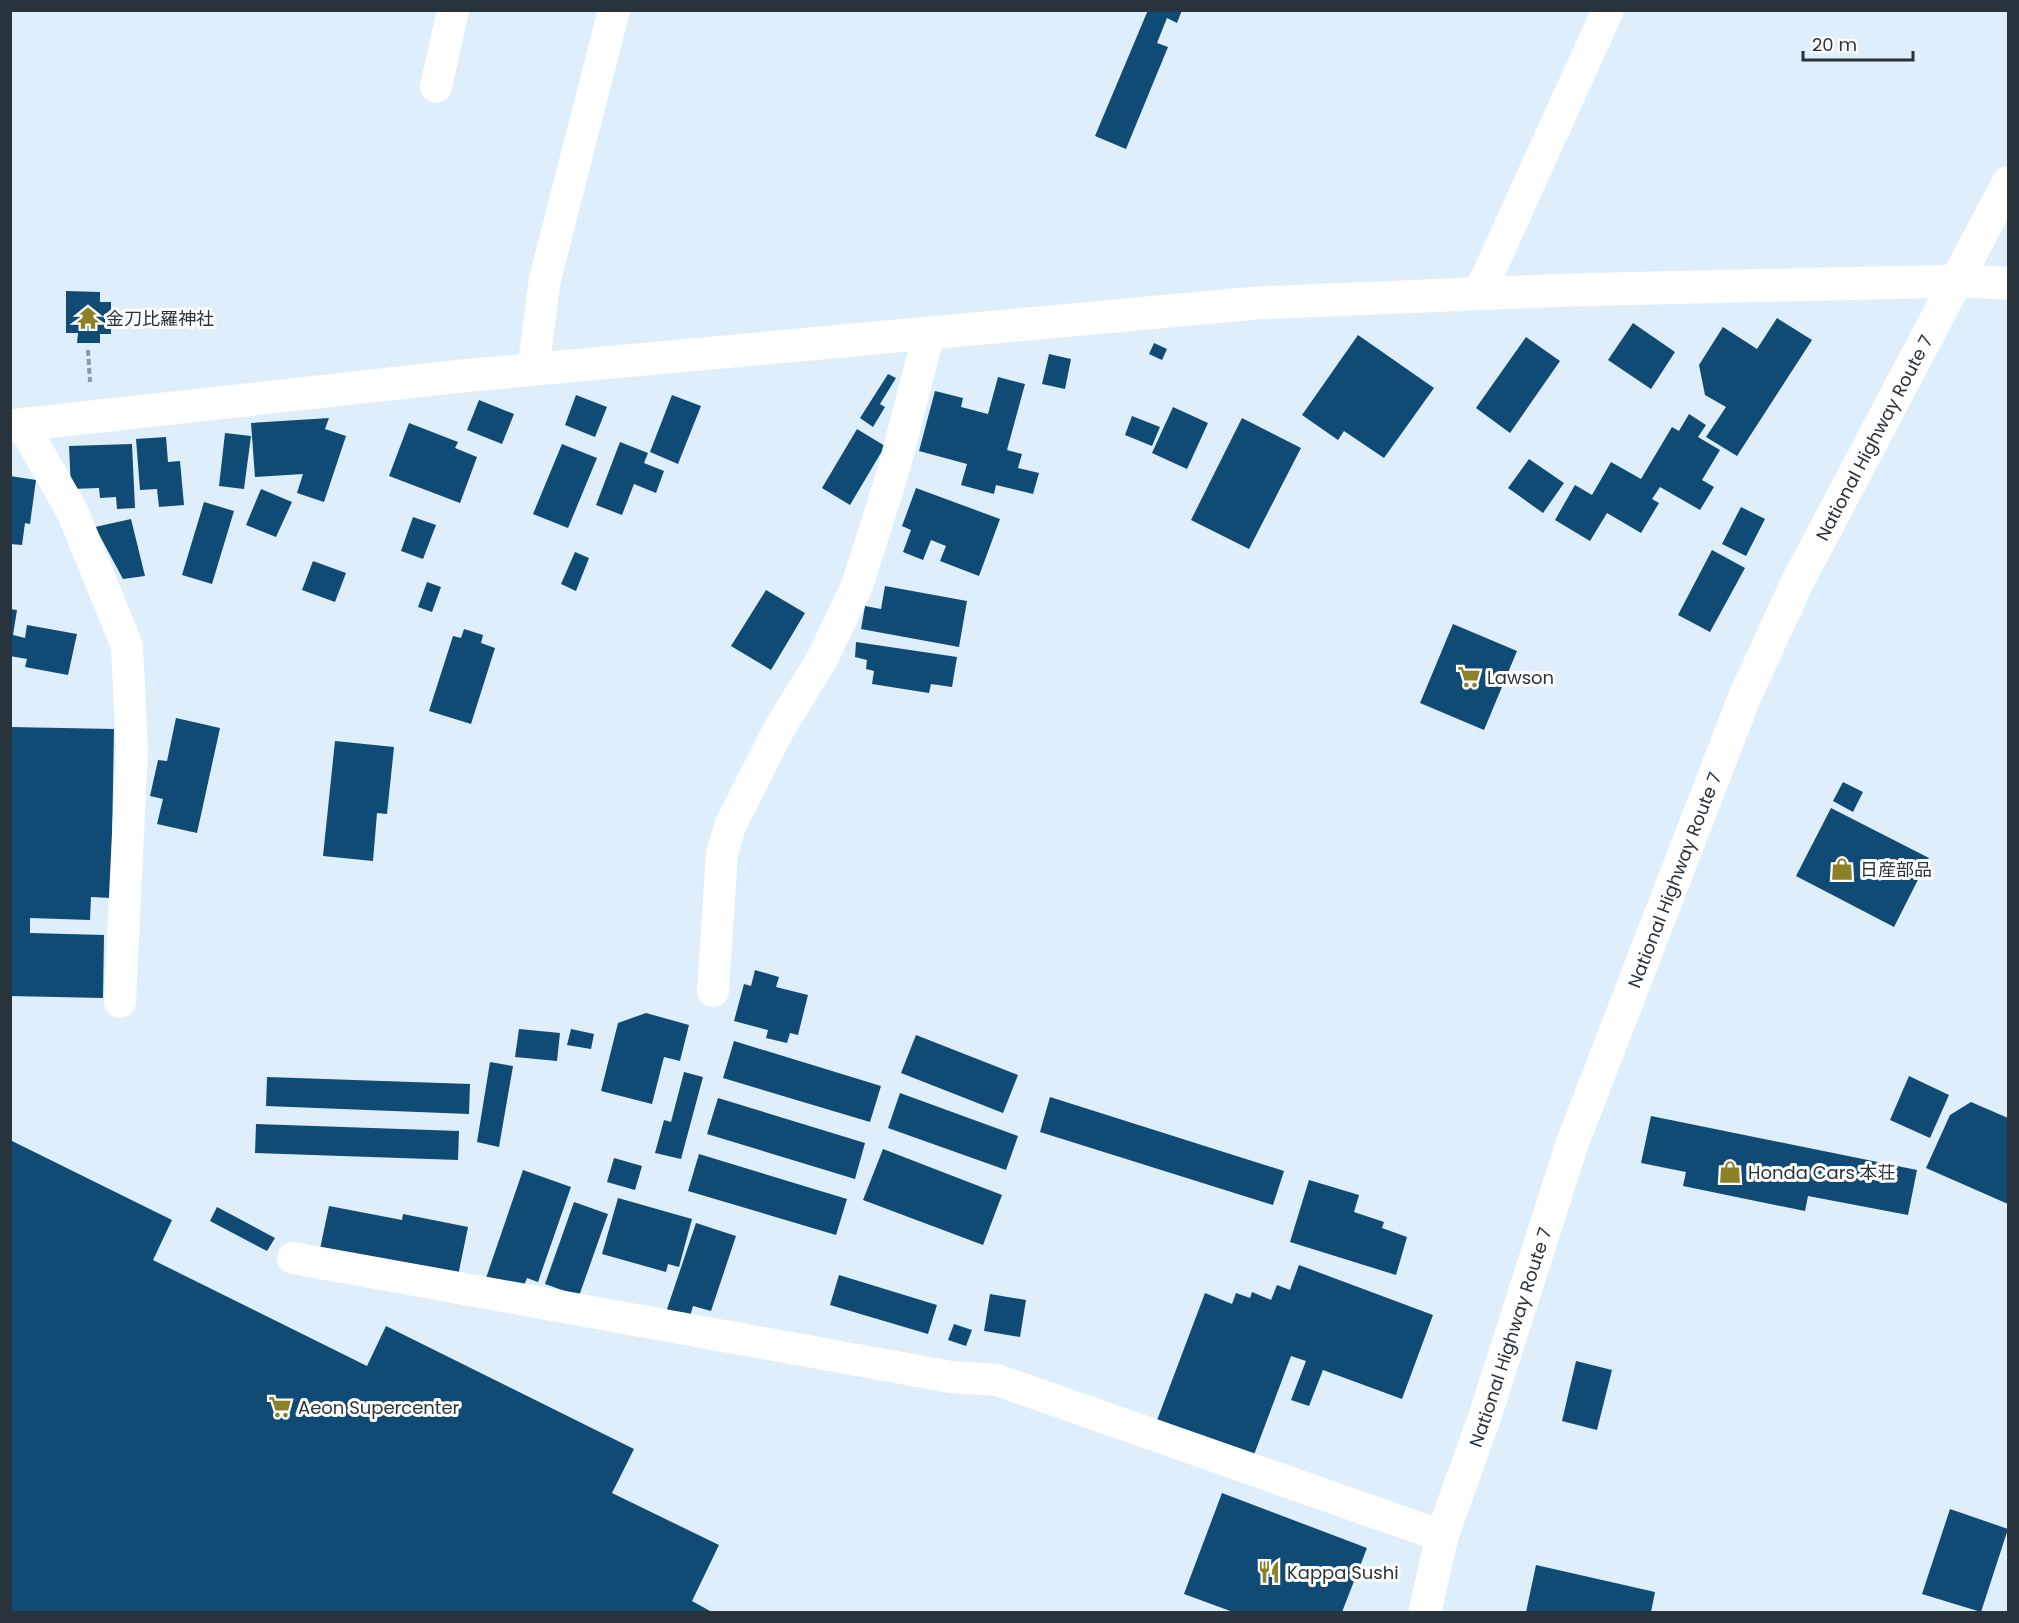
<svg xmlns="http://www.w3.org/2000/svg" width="2019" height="1623" viewBox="0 0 2019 1623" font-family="Poppins,'Noto Sans JP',sans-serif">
<rect width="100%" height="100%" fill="#dfeefb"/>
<path fill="#104b75" d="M1148 10H1182L1177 23 1167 18 1157 43 1168 47 1126 149 1095 136Z
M66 291 100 292V302H111V334H100V343H77L78 333H66Z
M1777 318 1812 340 1737 456 1706 437 1726 407 1705 395 1699 365 1723 327 1757 349Z
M1633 323 1675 352 1651 389 1608 360Z
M1358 335 1434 388 1384 458 1344 431 1338 440 1302 415Z
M1526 337 1560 361 1510 433 1476 408Z
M1154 343 1167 349 1162 360 1149 354Z
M1049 354 1071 359 1065 389 1042 384Z
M888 374 896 378 880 404 885 407 873 427 860 418Z
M998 377 1025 384 1007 450 1022 454 1018 468 1039 473 1033 494 996 485 994 494 961 485 967 464 919 451 935 391 963 398 961 407 988 414Z
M576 395 607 407 595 437 565 425Z
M672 395 701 406 678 464 650 452Z
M479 400 514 414 502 444 467 430Z
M1173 407 1208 423 1187 469 1152 453Z
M1689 414 1706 425 1698 437 1720 450 1702 480 1714 487 1700 510 1660 487 1652 499 1659 503 1641 533 1607 513 1590 541 1555 520 1575 485 1592 495 1611 462 1641 479 1672 427 1679 431Z
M1132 416 1160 427 1152 446 1125 435Z
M329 418 325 429 346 436 324 502 297 493 303 474 255 477 251 423Z
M1242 418 1301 448 1249 549 1191 520Z
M409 423 458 442 455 448 477 457 460 503 389 476Z
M857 429 885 446 850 505 822 488Z
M225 433 251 436 244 489 219 486Z
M166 437 168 462 180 461 184 505 159 507 157 489 140 490 136 439Z
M620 442 648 453 644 463 664 471 656 493 634 484 622 515 596 505Z
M132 444 135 508 117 509 116 497 100 498 99 488 71 489 69 446Z
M562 444 597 458 568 528 533 514Z
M1529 459 1564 483 1543 513 1508 488Z
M10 476 36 480 30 524 25 523 22 545 10 544Z
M916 488 1000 519 979 576 940 561 946 546 931 540 923 560 903 552 911 530 902 526Z
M261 489 292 502 276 537 246 525Z
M204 502 234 511 212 584 182 575Z
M1741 507 1765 519 1746 556 1722 544Z
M413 517 436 525 423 559 401 551Z
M131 519 145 576 123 579 95 527Z
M1712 550 1745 568 1710 632 1678 615Z
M575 552 589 558 576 591 561 584Z
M313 561 346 573 335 602 302 590Z
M427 582 441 587 432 612 418 607Z
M885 586 967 601 959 647 861 629 865 606 881 609Z
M766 590 805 613 771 670 731 646Z
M10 609 17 610 13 635 25 638 27 625 77 634 68 675 25 667 27 659 10 656Z
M1453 624 1517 651 1484 730 1420 703Z
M464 629 483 635 481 643 495 648 471 724 429 711 453 636 461 638Z
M856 642 957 657 952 687 931 684 929 693 872 684 874 671 866 669 867 660 855 657Z
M176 718 220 728 197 833 157 824 163 799 150 796 158 760 167 761Z
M10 727 114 729 111 898 91 897 90 920 30 918V933L104 935 103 998 10 996Z
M335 741 394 747 387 814 377 813 373 861 323 856Z
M1843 782 1863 792 1853 812 1833 801Z
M1831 808 1929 858 1894 927 1796 876Z
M755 970 779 977 776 987 808 995 798 1035 790 1033 787 1043 766 1038 768 1030 734 1021 744 984 751 986Z
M646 1013 689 1025 680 1061 664 1057 652 1104 601 1091 618 1023Z
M519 1029 560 1033 557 1061 515 1057Z
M571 1029 594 1034 591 1049 567 1045Z
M916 1035 1018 1075 1003 1113 901 1073Z
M734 1041 881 1086 870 1122 723 1078Z
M490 1062 513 1066 499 1147 477 1142Z
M684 1072 703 1077 681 1159 655 1153 664 1120 671 1122Z
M1909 1076 1949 1095 1930 1138 1890 1120Z
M267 1077 470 1084 469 1114 266 1106Z
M900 1093 1018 1136 1006 1170 888 1128Z
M1050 1097 1284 1171 1273 1205 1040 1132Z
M718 1098 865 1143 855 1179 707 1134Z
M1971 1102 2008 1118V1204L1926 1168 1950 1115Z
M1651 1116 1917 1170 1908 1215 1808 1196 1805 1211 1683 1186 1686 1172 1641 1163Z
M256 1124 459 1131 458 1160 255 1153Z
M10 1140 172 1220 153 1260 367 1366 386 1326 634 1449 612 1493 719 1545 692 1601 710 1611 709 1612H10Z
M883 1149 1002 1195 983 1245 863 1200Z
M699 1154 847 1199 836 1235 688 1191Z
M614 1158 642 1166 635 1190 607 1182Z
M523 1170 571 1187 538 1282 527 1278 522 1291 486 1278Z
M1309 1180 1359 1195 1354 1212 1384 1222 1382 1228 1407 1237 1396 1275 1290 1242Z
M618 1198 692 1219 679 1267 668 1264 666 1272 602 1254Z
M574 1202 608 1214 579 1296 545 1284Z
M329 1206 402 1220 403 1214 468 1227 458 1276 320 1249Z
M217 1207 275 1238 267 1251 210 1221Z
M696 1223 736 1236 711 1311 693 1306 689 1320 666 1312Z
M1299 1265 1433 1315 1402 1399 1323 1370 1309 1406 1291 1400 1306 1361 1291 1356 1252 1460 1156 1423 1205 1293 1232 1304 1236 1293 1250 1298 1252 1292 1271 1300 1277 1285 1290 1290Z
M839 1275 937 1305 928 1334 830 1305Z
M990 1294 1026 1300 1020 1337 984 1331Z
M954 1324 972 1330 966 1346 948 1340Z
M1576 1361 1612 1370 1597 1430 1562 1421Z
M1222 1493 1367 1548 1342 1612H1233L1184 1594Z
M1950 1509 2008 1529 1981 1612 1922 1594Z
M1536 1565 1655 1592 1651 1612H1526Z"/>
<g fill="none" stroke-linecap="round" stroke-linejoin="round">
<path stroke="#8c98a3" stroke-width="4" stroke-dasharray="6 3" stroke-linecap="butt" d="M88 350 90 382"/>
<path stroke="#fff" stroke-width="32" d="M436 87 453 10
M1479 294 1608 10
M533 370 545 279 614 10
M23 425 73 513 127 646 132 750 120 1002
M713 991 720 884 722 854 730 826 779 729 822 659 857 586 893 472 929 333
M293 1258 951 1377 997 1380 1442 1536"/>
<path stroke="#fff" stroke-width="33" d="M10 426 462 376 1256 303 1570 290 1956 281 2008 283"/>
<path stroke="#fff" stroke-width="33" id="s1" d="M1425 1612 1442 1536 1485 1416 1572 1144 1745 696 1797 583 2008 183"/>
</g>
<defs>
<g id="temple-bare" transform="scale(1.8)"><path d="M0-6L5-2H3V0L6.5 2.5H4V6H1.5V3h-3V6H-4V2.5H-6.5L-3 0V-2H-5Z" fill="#8d8128" stroke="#fff" stroke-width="2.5" paint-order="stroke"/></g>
<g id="supermarket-bare" transform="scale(1.8)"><path d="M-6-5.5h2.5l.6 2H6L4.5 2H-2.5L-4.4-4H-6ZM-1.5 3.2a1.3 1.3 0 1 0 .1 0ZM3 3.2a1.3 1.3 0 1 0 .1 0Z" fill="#8d8128" stroke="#fff" stroke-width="2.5" paint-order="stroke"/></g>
<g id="shop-bare" transform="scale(1.8)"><path d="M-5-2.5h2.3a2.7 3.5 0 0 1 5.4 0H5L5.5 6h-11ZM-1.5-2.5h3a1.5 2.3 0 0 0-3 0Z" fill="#8d8128" stroke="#fff" stroke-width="2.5" paint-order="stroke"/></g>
<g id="restaurant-bare" transform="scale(1.8)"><path d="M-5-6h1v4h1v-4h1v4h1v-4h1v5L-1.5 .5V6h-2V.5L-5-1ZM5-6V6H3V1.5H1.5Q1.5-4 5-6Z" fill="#8d8128" stroke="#fff" stroke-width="2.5" paint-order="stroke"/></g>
</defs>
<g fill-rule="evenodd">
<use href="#temple-bare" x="88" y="318"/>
<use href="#supermarket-bare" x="1469" y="677"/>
<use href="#shop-bare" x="1842" y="869"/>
<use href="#shop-bare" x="1730" y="1172"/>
<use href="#supermarket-bare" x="280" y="1407"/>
<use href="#restaurant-bare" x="1269" y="1572"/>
</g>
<g text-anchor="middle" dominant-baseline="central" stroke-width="6" stroke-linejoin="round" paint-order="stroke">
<g font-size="18" fill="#29333b" stroke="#fff" text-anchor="start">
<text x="106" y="318">金刀比羅神社</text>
<text x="1487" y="677">Lawson</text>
<text x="1860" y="869">日産部品</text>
<text x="1748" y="1172">Honda Cars 本荘</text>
<text x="298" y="1407">Aeon Supercenter</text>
<text x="1287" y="1572">Kappa Sushi</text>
</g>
<g font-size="18" fill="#29333b" stroke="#fff">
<text stroke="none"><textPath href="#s1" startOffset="1260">National Highway Route 7</textPath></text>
<text stroke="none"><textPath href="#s1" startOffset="774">National Highway Route 7</textPath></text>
<text stroke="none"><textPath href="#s1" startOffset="288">National Highway Route 7</textPath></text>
</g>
</g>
<rect width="2019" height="1623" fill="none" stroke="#29333b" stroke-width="24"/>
<path d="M1803 51v9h110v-9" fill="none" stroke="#29333b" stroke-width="3"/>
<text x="1812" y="51" font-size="18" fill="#29333b" stroke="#ffffff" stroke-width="4.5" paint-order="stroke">20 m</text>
</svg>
